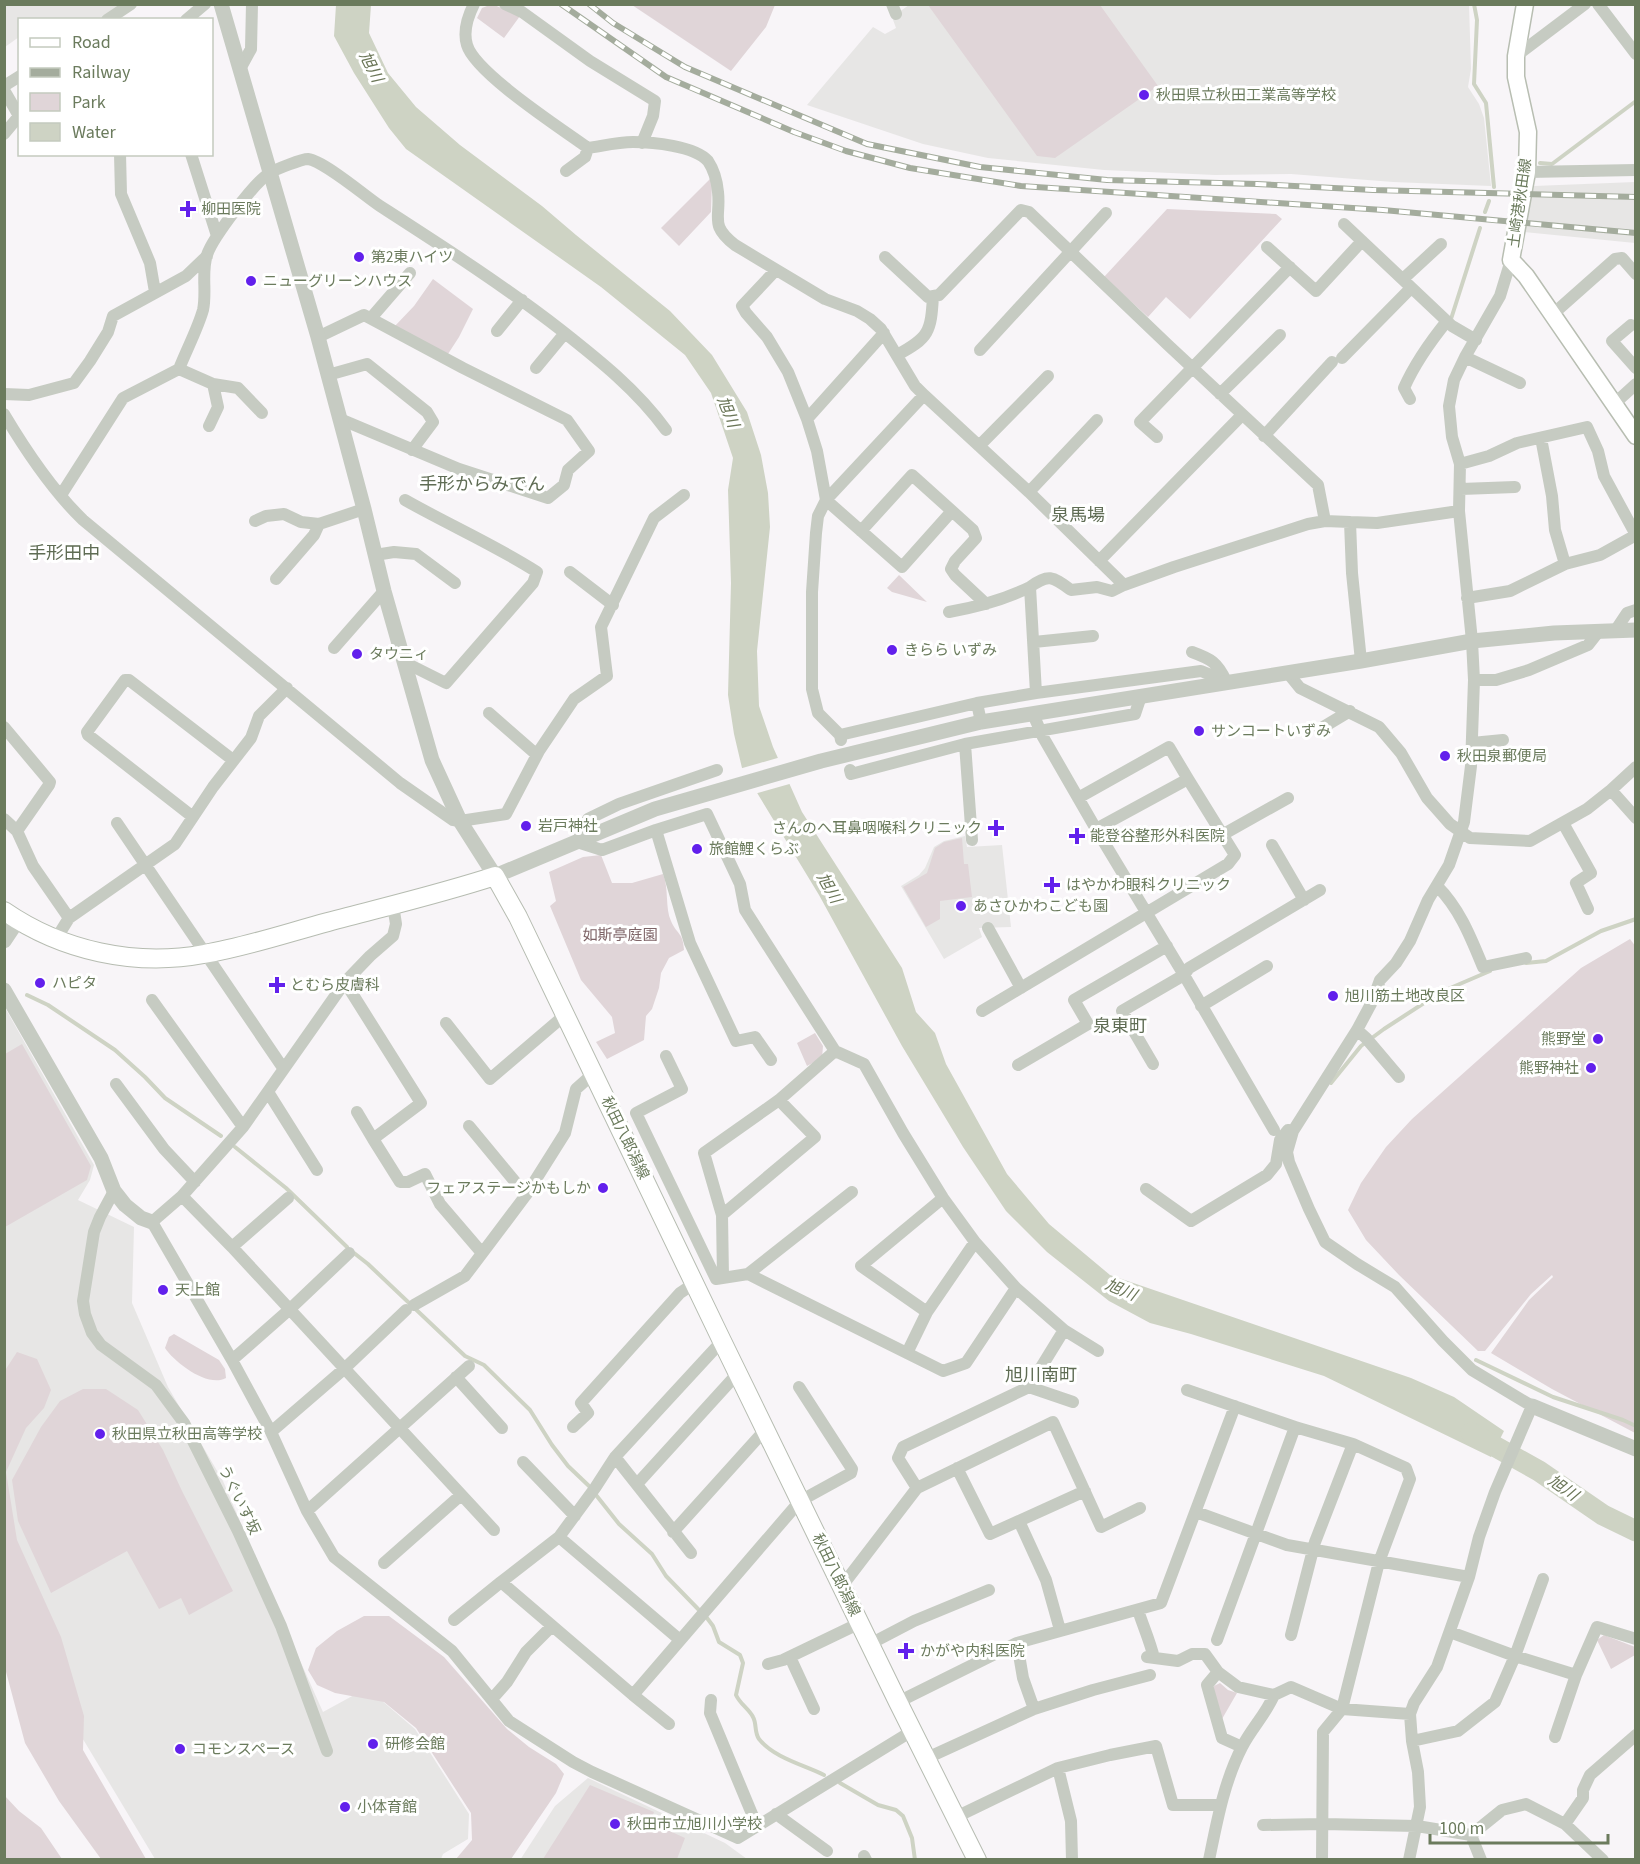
<svg xmlns="http://www.w3.org/2000/svg" width="1640" height="1864" viewBox="0 0 1640 1864" font-family="'Source Sans 3','Noto Sans JP',sans-serif">
<rect width="100%" height="100%" fill="#f8f5f8"/>
<path fill="#e7e6e5" d="M5 5H125L101 19 20 20 19 37 5 47Z
M909 5H1469L1471 69 1468 87 1479 104 1484 118 1491 186 1393 182 1291 174 1215 175 1104 170 988 158 923 144 807 105 873 27 885 34 896 28 892 17Z
M1635 182V243L1523 232 1534 186Z
M965 836 967 847 1002 845 1011 927 979 928 982 937 944 959 901 886 919 875 925 868 934 847 944 841Z
M4 1006 94 1165 90 1180 78 1200 134 1227 132 1303 168 1387 223 1481 281 1618 323 1712 367 1688 415 1729 469 1814 468 1839 443 1854 441 1859H155L9 1616 5 1612Z
M588 1778 725 1843 747 1859 520 1860 555 1806Z"/>
<path fill="#e0d5d8" d="M492 4 520 16 504 38 477 18 482 8Z
M632 5H775L766 27 731 71Z
M928 5H1100L1158 86 1055 158 1037 156Z
M711 178 712 181 711 212 679 246 661 228Z
M1167 209 1276 214 1282 219 1190 319 1166 297 1148 317 1104 277Z
M433 279 473 309 459 337 448 354 394 327 414 306Z
M899 575 927 602 892 592 887 588Z
M962 838 964 864H968L972 897 940 901V919L926 927 903 887 927 873 935 848 944 842Z
M601 855 612 883H632L663 874C669 888 665 909 671 921 677 935 683 932 684 950L669 958 661 973 659 988 652 1009 646 1016 644 1040 607 1059 596 1042 615 1033 612 1017 581 980 550 906 556 901 549 872 583 857Z
M1630 939 1636 947 1635 1433 1552 1389 1491 1353 1529 1300 1553 1277 1552 1275 1531 1294 1485 1351H1478L1399 1275 1366 1240 1348 1210 1361 1183 1386 1147 1412 1119 1581 968Z
M815 1033 823 1046 822 1058 807 1066 797 1043Z
M22 1044 91 1166 87 1180 5 1227V1054Z
M174 1334 219 1360 225 1369 226 1378C208 1388 175 1363 165 1348L169 1337Z
M17 1352 37 1359 51 1390 44 1408 26 1428 6 1472 17 1540 61 1637 84 1716 83 1750 146 1859H101L59 1801 25 1743 5 1668 4 1372Z
M83 1389H106L138 1410 163 1450 182 1491 233 1591 189 1615 181 1598 159 1609 127 1551 51 1593 18 1521 12 1480 41 1427 60 1401Z
M364 1616H389L444 1657 507 1729 529 1747 556 1764 564 1774 556 1793 511 1859H456L472 1840 471 1813 416 1728 384 1702 335 1693 317 1685 308 1670 316 1648 337 1631Z
M1604 1635 1635 1647V1655L1611 1669 1597 1640Z
M1220 1683 1228 1690 1237 1693 1222 1719 1213 1691 1214 1686Z
M590 1785 654 1812 650 1822 685 1838 677 1859H543Z
M5 1796 19 1811 41 1828 62 1859H5Z"/>
<path fill="#ced3c4" d="M336 5H371L369 33 388 73 416 107 460 145 542 206 576 235 670 311 712 355 747 412 761 455 768 493 770 527 757 651 759 706 773 747 802 812 902 968 916 1012 935 1033 946 1064 1007 1174 1049 1224 1110 1275 1411 1378 1454 1397 1504 1431 1491 1457 1324 1376 1191 1334 1150 1323 1109 1301 1047 1252 1006 1211 963 1147 902 1046 819 895 742 768 734 734 728 695 731 583 728 490 733 458 711 393 685 355 601 287 406 149 389 128 354 73 334 36Z"/>
<path fill="#f8f5f8" d="M781 757 793 783 754 794 739 769Z"/>
<g fill="none" stroke-linecap="round" stroke-linejoin="round">
<path stroke="#ced3c4" stroke-width="4" d="M1474 4 1477 20 1474 84 1486 103 1494 187
M1540 163 1552 164 1636 101
M1485 212 1489 201
M1451 319 1480 228
M1526 963 1546 961 1601 931 1636 919
M27 995 48 1005 115 1050 145 1077 165 1098 221 1136
M1331 1083 1361 1046 1384 1029 1441 992 1490 971
M235 1147 286 1188 347 1247
M354 1253 368 1264 465 1356 484 1365 530 1410 552 1445 568 1466 589 1486
M1476 1360 1553 1397 1623 1420 1636 1426
M596 1495 619 1524 652 1554 666 1576 699 1610
M707 1618 713 1626 719 1642 740 1655 743 1663 736 1695C740 1704 749 1709 753 1717 757 1724 754 1732 759 1739 774 1758 804 1765 824 1775
M840 1783 878 1805 896 1810 903 1816 912 1838 915 1860"/>
<path stroke="#ced3c4" stroke-width="21" d="M1471 1433 1539 1471 1603 1515 1636 1531"/>
<g stroke="#b8beb2" stroke-width="19">
<path id="secondary" d="M1525 4 1516 56V77L1528 132 1527 172 1511 260 1526 276 1636 436"/>
</g>
<g stroke="#b6bcb1" stroke-width="20">
<path id="primary" d="M4 911C62 951 135 967 204 954 246 947 287 933 328 922 384 907 440 894 495 876L518 917 722 1341 898 1702 977 1860"/>
</g>
<path stroke="#c6cbc2" stroke-width="12" d="M474 4C468 16 463 32 467 45 475 73 562 129 588 148 602 146 618 142 633 142 652 142 695 146 708 161 714 170 717 181 718 192 721 218 709 225 735 245L825 299 857 311 870 319 881 329 915 386 924 395 1029 492 1124 585 1174 567 1308 524 1325 521 1350 522 1352 573 1361 661
M505 4 522 12 590 61 655 101 653 116 642 143
M892 4 896 14
M1598 4 1636 54
M107 20 131 4
M186 20 205 4
M1516 56 1585 4
M240 69 251 49 252 4
M4 86 20 76
M4 90 19 116 4 134
M120 154 121 194 150 263 155 292
M191 154 217 236
M566 171 585 157 588 148
M1527 172 1636 170
M1344 224 1452 326 1476 340
M1267 247 1316 291 1362 241
M885 257 928 297 939 295 1021 210 1029 212 1168 345 1318 485 1325 521
M776 270 742 306 746 313 767 337 788 372 807 419 817 451 826 500 902 567 952 511 912 475 861 531
M1403 279 1441 244
M1553 314 1615 259 1622 258 1636 274
M371 318 410 273
M1631 325 1612 341 1636 368
M497 331 522 300
M318 337 364 315 463 368 567 420 589 451 568 470 564 485 548 498 459 469 340 419
M980 350 1106 213
M897 355C929 338 931 332 933 296
M1465 357 1520 383
M1342 358 1411 288
M536 368 565 333
M179 369 213 384 218 407 209 426
M328 375 367 364 427 412 433 422 412 450
M213 384 238 388 262 413
M4 394 29 395 74 383 90 361 108 332 113 316 186 276 207 256
M1220 394 1280 335
M1410 399 1404 388C1415 363 1430 342 1447 321
M1614 404 1636 384
M4 414C26 451 52 490 83 520L400 783 453 820 460 821 506 814 539 751 574 699 607 676 601 627 654 518 684 495
M807 419 884 333
M1264 436 1332 362
M1157 437 1140 422 1290 267
M1541 438 1552 496 1555 530 1565 564
M979 446 1048 376
M1460 464 1489 456 1517 443 1587 427 1598 451 1604 476 1636 535
M1461 489 1515 487
M1029 492 1097 420
M61 495 123 398 179 369C186 351 198 328 203 310 207 292 201 272 207 255 212 239 255 181 270 173 276 169 302 159 308 159 324 161 365 196 380 206 442 246 503 285 561 330 599 360 637 390 666 430
M952 511 973 530 976 538 955 561 951 569 955 575 986 604
M255 521 266 516 284 514 301 522 319 524 364 509
M1350 522 1377 523 1459 511
M375 555 394 552 416 554 455 583
M1099 561 1242 415
M570 572 613 605
M276 579 314 535 319 524
M1467 598 1510 591 1565 564 1600 555 1636 535
M949 612C977 607 1004 600 1030 587
M1615 631 1627 613 1636 610
M1034 642 1093 636
M334 648 384 591
M1192 652C1211 659 1217 662 1226 681
M404 662 446 683 533 583 537 572C495 545 449 525 405 500
M1287 672 1300 688 1379 727 1401 753 1427 798 1435 807 1450 824 1470 838 1530 841 1587 809 1611 790 1636 767
M1474 680H1496L1529 670 1588 645 1599 631
M1036 693 1030 587C1049 573 1053 577 1071 590L1097 587 1112 591 1124 585
M977 703 1036 693 1201 671 1226 681
M489 713 537 755
M1033 714 1043 737 1096 829 1184 975 1274 1130
M4 727 50 782 49 785 17 831
M1320 729 1350 711
M840 735 977 703 981 722
M841 740 840 735 818 713 812 689V592L816 533 818 516 826 500 924 395
M1472 743 1503 740
M965 744 972 840
M717 770 619 804 588 819 577 842 602 850 656 830 707 814 740 884 745 910 835 1051 864 1064 903 1133 943 1198 975 1242 1016 1288 1064 1330 1098 1351
M850 770 851 774 965 744 1135 714 1141 696
M1611 790 1636 818
M193 817 88 735 87 732 125 680H129L233 760
M4 819 17 831 33 866 69 918
M117 823 283 1068
M1563 823 1591 873 1576 883 1588 909
M1096 829 1188 779
M656 830 690 943 736 1041 755 1037 771 1060
M1222 835 1288 798
M1272 845 1304 900
M1437 886C1460 909 1471 938 1483 967L1526 958
M393 905 396 924 393 936 370 956 345 982 243 1127 182 1196 152 1222 232 1360 271 1432 307 1511 334 1557 452 1651 509 1721 573 1762 592 1772 738 1838 912 1731
M988 928 1021 988
M56 939 69 918 175 844 213 787 251 738 259 716 287 688
M345 982 421 1103 373 1139 400 1182H408L425 1174 440 1204 482 1253
M152 1000 243 1127
M1201 1006 1267 966
M982 1011 1228 864 1235 855 1188 779 1169 747 1078 798
M446 1023 490 1079 565 1015
M1357 1030 1366 1038 1399 1077
M666 1056 682 1089 636 1113 716 1279 748 1274 852 1192
M1153 1064 1122 1011 1184 975 1189 968 1320 890
M1018 1065 1088 1024 1074 1000 1167 946
M116 1084 164 1149 195 1182
M268 1092 317 1170
M357 1112 373 1139
M469 1126 526 1195
M1146 1189 1191 1221 1267 1175 1276 1164 1280 1140 1288 1130 1293 1131
M114 1191 100 1217 94 1232 83 1301 85 1314 92 1333 101 1345 156 1385 184 1423 238 1531 281 1626 327 1751
M182 1196 232 1247 494 1530
M722 1215 815 1137 779 1100
M232 1247 288 1198
M748 1274 943 1371 966 1363 1016 1288
M723 1277 722 1215 704 1153 779 1100 835 1051
M414 1305 465 1276 526 1195 565 1133 576 1089 594 1073
M927 1312 861 1266 943 1198
M722 1341 615 1457 595 1488 559 1537 501 1582 633 1695 800 1501 851 1473 852 1469 799 1387
M907 1353 927 1312 975 1242
M232 1360 290 1309 349 1253
M456 1377 502 1428
M1029 1387 1073 1402
M1187 1390 1295 1427 1353 1444 1406 1468 1410 1479 1379 1562 1342 1709 1323 1732 1322 1860
M573 1427 588 1413 581 1403 680 1293 695 1283
M271 1432 344 1369 406 1310
M615 1457 691 1553
M523 1462 575 1516
M957 1468 990 1534 1085 1491
M637 1484 738 1373
M917 1488 1053 1422 1101 1527 1140 1508
M307 1511 469 1366
M1196 1512 1287 1545 1469 1577
M1019 1521 1046 1580 1060 1630
M673 1532 765 1430
M559 1537 680 1640
M384 1563 461 1495
M842 1586 917 1488 898 1458 903 1447 1029 1387 1064 1330
M1138 1610C1143 1626 1150 1641 1154 1658
M454 1620 501 1582
M1450 1632 1515 1656 1576 1675
M1291 1635 1315 1542 1353 1444
M1217 1640 1295 1427
M1017 1643 1023 1678 1034 1709
M870 1644 914 1621 989 1590
M790 1657 814 1709
M1147 1657 1178 1661 1192 1654H1205L1218 1672 1238 1687 1274 1695 1291 1687 1342 1709 1410 1714
M768 1664 783 1660 860 1623
M1218 1672 1207 1685 1222 1738 1242 1747
M633 1695 669 1724
M492 1699 507 1682 526 1652 552 1626
M711 1700 710 1713 757 1826
M898 1702 1017 1643 1161 1603 1235 1406
M1555 1737 1576 1675 1597 1627 1636 1639
M1412 1741 1458 1731 1495 1702 1515 1656 1543 1579
M927 1758 1034 1709 1093 1690 1150 1675
M1058 1768 1071 1821 1072 1860
M776 1814 827 1851
M956 1817 1058 1768 1110 1755 1156 1746 1173 1805H1220
M1565 1824 1583 1798V1790L1590 1775 1636 1735
M1263 1825 1323 1824 1417 1826 1471 1835 1481 1860
M1471 1835 1502 1810 1526 1804 1565 1824 1603 1860
M864 1856 866 1860
M1209 1860C1217 1821 1224 1782 1242 1747 1251 1729 1266 1714 1274 1695
M1409 1860 1420 1807 1418 1772 1412 1741 1410 1714 1414 1703 1437 1667 1469 1577 1479 1537 1495 1492 1532 1406 1472 1370 1443 1341 1395 1287 1357 1264 1325 1242 1309 1209 1289 1162 1287 1152 1293 1131 1357 1030 1372 1002 1380 980 1396 963 1410 941 1428 900 1449 865 1464 822 1471 766 1474 680 1472 641 1459 511 1460 464 1452 437 1449 406 1454 380 1465 357 1500 296 1511 260"/>
<path stroke="#c6cbc2" stroke-width="15" d="M221 4 318 337 364 509 384 591 432 760 460 821 495 876 655 809 821 761 981 722 1361 661 1472 641 1554 633 1636 630
M4 941 18 920
M4 990 101 1158 114 1191 125 1205 141 1218 152 1222
M1532 1406 1636 1449"/>
<use href="#secondary" stroke="#fff" stroke-width="16"/>
<use href="#primary" stroke="#fff" stroke-width="18"/>
<g stroke="#a4ac9d" stroke-width="6">
<path id="rail" d="M561 4 666 77 794 132 846 151 910 168 1021 186 1383 210 1636 233
M589 4 613 23 685 67 867 144 980 167 1107 180 1257 184 1373 190 1636 197"/>
</g>
<use href="#rail" stroke="#fff" stroke-width="4" stroke-dasharray="11" stroke-linecap="butt"/>
</g>
<g fill="#6220ec" stroke="#fff" stroke-width="2">
<circle cx="1144" cy="95" r="6"/>
<path d="M185 200h6v6h6v6h-6v6h-6v-6h-6v-6h6z"/>
<circle cx="359" cy="257" r="6"/>
<circle cx="251" cy="281" r="6"/>
<circle cx="892" cy="650" r="6"/>
<circle cx="357" cy="654" r="6"/>
<circle cx="1199" cy="731" r="6"/>
<circle cx="1445" cy="756" r="6"/>
<circle cx="526" cy="826" r="6"/>
<path d="M993 819h6v6h6v6h-6v6h-6v-6h-6v-6h6z"/>
<path d="M1074 827h6v6h6v6h-6v6h-6v-6h-6v-6h6z"/>
<circle cx="697" cy="849" r="6"/>
<path d="M1049 876h6v6h6v6h-6v6h-6v-6h-6v-6h6z"/>
<circle cx="961" cy="906" r="6"/>
<circle cx="40" cy="983" r="6"/>
<path d="M274 976h6v6h6v6h-6v6h-6v-6h-6v-6h6z"/>
<circle cx="1333" cy="996" r="6"/>
<circle cx="1598" cy="1039" r="6"/>
<circle cx="1591" cy="1068" r="6"/>
<circle cx="603" cy="1188" r="6"/>
<circle cx="163" cy="1290" r="6"/>
<circle cx="100" cy="1434" r="6"/>
<path d="M903 1642h6v6h6v6h-6v6h-6v-6h-6v-6h6z"/>
<circle cx="373" cy="1744" r="6"/>
<circle cx="180" cy="1749" r="6"/>
<circle cx="345" cy="1807" r="6"/>
<circle cx="615" cy="1824" r="6"/>
</g>
<g text-anchor="middle" dominant-baseline="central" stroke-width="6" stroke-linejoin="round" paint-order="stroke">
<g font-size="15" fill="#6b7b5d" stroke="#fff" text-anchor="start">
<text x="1156" y="95">秋田県立秋田工業高等学校</text>
<text x="201" y="209">柳田医院</text>
<text x="371" y="257">第2東ハイツ</text>
<text x="263" y="281">ニューグリーンハウス</text>
<text x="904" y="650">きらら いずみ</text>
<text x="369" y="654">タウニィ</text>
<text x="1211" y="731">サンコートいずみ</text>
<text x="1457" y="756">秋田泉郵便局</text>
<text x="538" y="826">岩戸神社</text>
<text x="982" y="828" text-anchor="end">さんのへ耳鼻咽喉科クリニック</text>
<text x="1090" y="836">能登谷整形外科医院</text>
<text x="709" y="849">旅館鯉くらぶ</text>
<text x="1066" y="885">はやかわ眼科クリニック</text>
<text x="973" y="906">あさひかわこども園</text>
<text x="52" y="983">ハピタ</text>
<text x="290" y="985">とむら皮膚科</text>
<text x="1345" y="996">旭川筋土地改良区</text>
<text x="1586" y="1039" text-anchor="end">熊野堂</text>
<text x="1579" y="1068" text-anchor="end">熊野神社</text>
<text x="591" y="1188" text-anchor="end">フェアステージかもしか</text>
<text x="175" y="1290">天上館</text>
<text x="112" y="1434">秋田県立秋田高等学校</text>
<text x="920" y="1651">かがや内科医院</text>
<text x="385" y="1744">研修会館</text>
<text x="192" y="1749">コモンスペース</text>
<text x="357" y="1807">小体育館</text>
<text x="627" y="1824">秋田市立旭川小学校</text>
</g>
<g font-size="15" fill="#6b7b5d" stroke="#fff">
<text transform="translate(1520 203) rotate(-82)">土崎港秋田線</text>
<text transform="translate(625 1138) rotate(64)">秋田八郎潟線</text>
<text transform="translate(239 1500) rotate(64)">うぐいす坂</text>
<text transform="translate(836 1575) rotate(64)">秋田八郎潟線</text>
</g>
<g font-size="15" fill="#7e6467" stroke="#fff">
<text x="620" y="935">如斯亭庭園</text>
</g>
<g font-size="16" font-style="italic" fill="#6a7557" stroke="#fff">
<text transform="translate(371 67) rotate(63)">旭川</text>
<text transform="translate(728 412) rotate(68)">旭川</text>
<text transform="translate(829 888) rotate(61)">旭川</text>
<text transform="translate(1121 1290) rotate(23)">旭川</text>
<text transform="translate(1563 1488) rotate(35)">旭川</text>
</g>
<g font-size="18" fill="#5f6c54" stroke="#fff">
<text x="482" y="484">手形からみでん</text>
<text x="1078" y="515">泉馬場</text>
<text x="64" y="553">手形田中</text>
<text x="1120" y="1026">泉東町</text>
<text x="1041" y="1375">旭川南町</text>
</g>
</g>
<rect width="1640" height="1864" fill="none" stroke="#6b7b5d" stroke-width="12"/>
<rect x="18" y="18" width="195" height="138" fill="#ffffff" stroke="#c4cabe" stroke-width="1.5"/>
<rect x="30" y="38" width="30" height="9" fill="#ffffff" stroke="#c4cabe" stroke-width="1.5"/>
<text x="72" y="48" font-size="18" fill="#6b7b5d">Road</text>
<rect x="30" y="68" width="30" height="9" fill="#a4ac9d" stroke="#c4cabe" stroke-width="1.5"/>
<text x="72" y="78" font-size="18" fill="#6b7b5d">Railway</text>
<rect x="30" y="93" width="30" height="18" fill="#e0d5d8" stroke="#c4cabe" stroke-width="1.5"/>
<text x="72" y="108" font-size="18" fill="#6b7b5d">Park</text>
<rect x="30" y="123" width="30" height="18" fill="#ced3c4" stroke="#c4cabe" stroke-width="1.5"/>
<text x="72" y="138" font-size="18" fill="#6b7b5d">Water</text>
<path d="M1430 1834v9h178v-9" fill="none" stroke="#6b7b5d" stroke-width="3"/>
<text x="1439" y="1834" font-size="18" fill="#6b7b5d" stroke="#ffffff" stroke-width="4.5" paint-order="stroke">100 m</text>
</svg>
